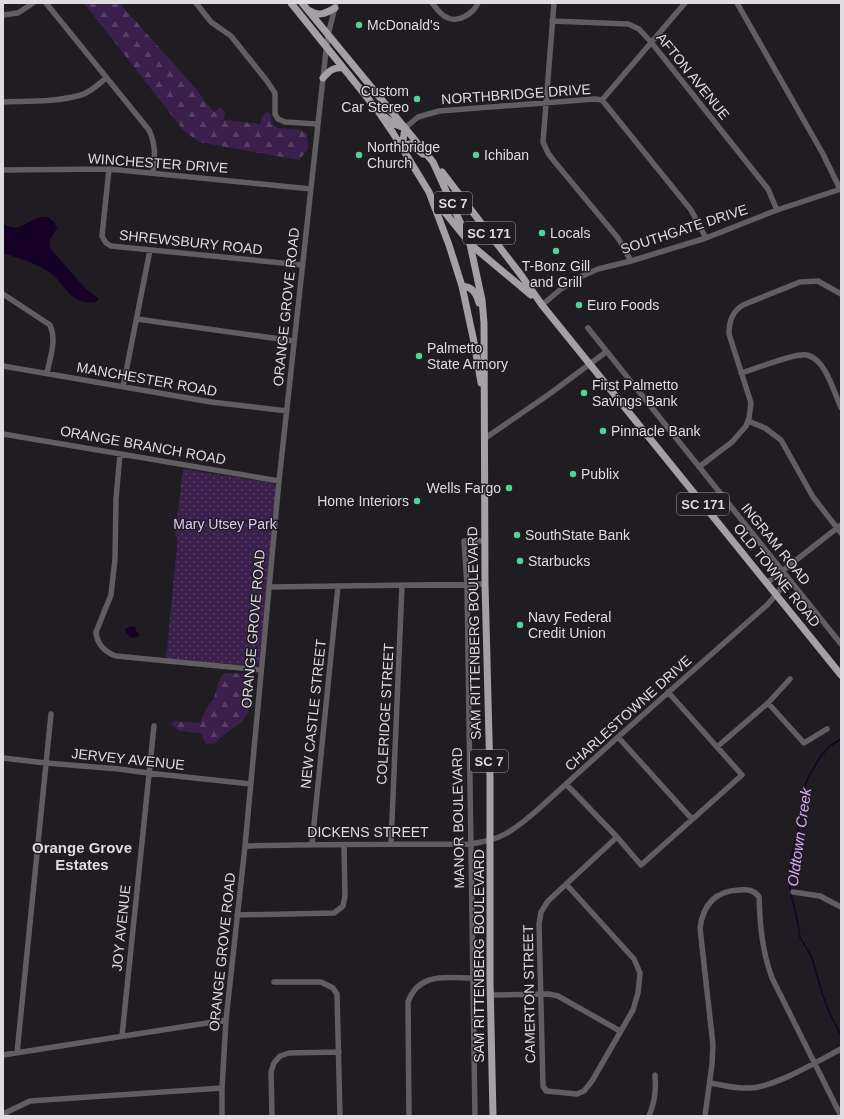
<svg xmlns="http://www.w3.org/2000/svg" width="844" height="1119" viewBox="0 0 844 1119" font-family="Helvetica,sans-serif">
<defs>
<pattern id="forest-firs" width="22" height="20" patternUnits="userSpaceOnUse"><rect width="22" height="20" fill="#3b204d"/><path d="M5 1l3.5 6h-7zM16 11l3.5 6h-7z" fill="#574066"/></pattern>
<pattern id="park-dots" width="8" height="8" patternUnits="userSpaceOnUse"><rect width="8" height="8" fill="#3b204d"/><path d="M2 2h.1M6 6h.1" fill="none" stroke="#574066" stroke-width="1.8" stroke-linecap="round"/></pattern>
</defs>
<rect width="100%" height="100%" fill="#1f1c22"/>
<path fill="url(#forest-firs)" d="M84 3H123L121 5 191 83 214 112 221 107 225 112 224 120 260 124 262 116 267 111 270 114 272 123 277 128 298 129 307 133 308 149 299 160 199 142 184 131Z
M224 673 251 674 248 713 241 723 230 730 215 743 206 744 201 733 179 731 172 725 173 721 200 723 207 707 214 698 220 678Z"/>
<path fill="url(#park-dots)" d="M183 469 272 483 275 485 276 490 259 662 257 665 254 666 166 658 178 537 175 536Z"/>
<path fill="#170026" d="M48 217 55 223 57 228 50 240V248L85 288 99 299 96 302C68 305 67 285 49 272 36 263 18 258 3 253V224C22 233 23 222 38 218 41 217 45 217 48 217Z
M132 626 135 627 136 631 140 634 138 637 131 638 125 631V629Z"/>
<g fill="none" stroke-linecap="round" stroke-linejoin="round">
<path stroke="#170026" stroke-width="1.5" d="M841 739 830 746 820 757 807 780 802 796 799 827 795 840 791 861 789 884 798 924 800 937 812 958 823 996 830 1014 841 1035"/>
<path stroke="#605e61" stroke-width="5.5" d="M46 3 149 130C156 145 155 157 153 173
M196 3 211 22 231 36 267 81 275 93V114L278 119 285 122 317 124
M432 3C436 8 440 14 446 17 457 24 473 14 478 3
M554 3 543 142 548 153 554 161 618 238 631 261
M737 3 823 154 840 189
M3 15 18 13 33 3
M552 21 628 24 639 29 651 42 768 189 777 210
M602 100 691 210 706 238
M3 102C27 101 57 102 81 95 91 92 99 84 106 78
M405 128 418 117 439 111 595 99 602 100 685 3
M109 169 102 236 106 243 111 246 303 265
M3 170 109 169 311 189
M3 294 50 325C57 341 50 357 47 373
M542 305 561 289 580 277 598 269 631 261 706 238 777 210 841 189
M137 319 294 341
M588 328 841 644
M3 366 211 402 287 411
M741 373C756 369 794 353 807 355 815 357 822 365 825 371 832 383 836 396 841 408
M123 387 150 250
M748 421 765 428 781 440 813 497 841 533
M3 434 279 481
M484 439 548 395 606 352
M120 454 116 499 115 559 111 595 96 632C97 644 105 652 116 656L261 670
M699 467 732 442 746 426 749 418 751 403 729 334C729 321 732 312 743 305L800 282 818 281 841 294
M767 583 841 525
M270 587 485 584
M768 703 804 743 827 729
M618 737 692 819
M717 747 768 703 790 679
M3 758 46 763 119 769 148 773 251 784
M566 784 617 837 641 865 742 775 668 692
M312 844 338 586
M391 844 402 585
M245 846C320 844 395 844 471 844 502 839 510 833 534 813L618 737 767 605 776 595 788 578
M566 884 634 959 640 973 638 993 633 1010 592 1081 584 1091 577 1094 546 1091 543 1086 539 924 541 912 548 901 617 837
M793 892 820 896 841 907
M237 915 334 913 343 906 345 896 344 845
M274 982H321L333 988 337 994 340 1116
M491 995 549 994 558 996 620 1031
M122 1036 154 726
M17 1053 51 714
M3 1055 226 1020
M710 1083C723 1085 737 1089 750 1088 775 1087 818 1061 841 1049
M5 1113 30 1101 222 1088
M222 1116V1088L226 1020 245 846 279 481 325 60 328 35 336 3
M272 1116 271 1072 274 1063 280 1056 289 1053 339 1052
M409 1116 408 1002C419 972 446 978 473 978
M475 1116 467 585 464 541H485
M649 1116C655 1101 656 1091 655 1075
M705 1116 712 1064 713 1045 700 928C703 905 715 891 739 890 748 889 754 890 759 897 760 925 762 951 772 978L841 1116"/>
<path stroke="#a3a0a6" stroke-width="7" d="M291 3 378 111 393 133 429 192 449 245 462 286 474 342 481 383
M302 3 433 162 470 244 482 300 484 323 485 584 490 776V980L493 1116
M310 11C319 17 326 13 335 8
M323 78C329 71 333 67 343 68
M385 117 394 124 405 128
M405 128 402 146 410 144 423 154
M442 172 521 275 542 305 841 675
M434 199 464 236
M470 244 531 295
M462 286C473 287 476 293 479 303"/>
</g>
<g fill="#50d398" stroke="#1f1c22" stroke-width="1.5">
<circle cx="359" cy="25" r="4"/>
<circle cx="417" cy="99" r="4"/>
<circle cx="359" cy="155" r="4"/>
<circle cx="476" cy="155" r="4"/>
<circle cx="542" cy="233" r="4"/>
<circle cx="556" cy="251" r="4"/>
<circle cx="579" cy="305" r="4"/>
<circle cx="419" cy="356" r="4"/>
<circle cx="584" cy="393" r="4"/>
<circle cx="603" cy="431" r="4"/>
<circle cx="573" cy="474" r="4"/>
<circle cx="509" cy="488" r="4"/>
<circle cx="417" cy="501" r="4"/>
<circle cx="517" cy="535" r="4"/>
<circle cx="520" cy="561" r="4"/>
<circle cx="520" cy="625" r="4"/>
</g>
<g text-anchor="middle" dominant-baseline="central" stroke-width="3" stroke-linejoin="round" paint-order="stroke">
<g fill="#1f1c22" stroke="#a5a2a7" stroke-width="1">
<rect x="434" y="192" width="38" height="22" rx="3"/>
<rect x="463" y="222" width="52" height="22" rx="3"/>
<rect x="677" y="493" width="52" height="22" rx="3"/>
<rect x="470" y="750" width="38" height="22" rx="3"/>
</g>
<g font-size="13" font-weight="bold" fill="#dedce0">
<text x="453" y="203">SC 7</text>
<text x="489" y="233">SC 171</text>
<text x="703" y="504">SC 171</text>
<text x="489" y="761">SC 7</text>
</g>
<g font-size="14" fill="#dedce0" stroke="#1f1c22" text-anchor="start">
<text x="367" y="25">McDonald's</text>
<text x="409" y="91" text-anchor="end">Custom<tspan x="409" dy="16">Car Stereo</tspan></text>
<text x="367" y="147">Northbridge<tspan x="367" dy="16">Church</tspan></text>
<text x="484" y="155">Ichiban</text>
<text x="550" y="233">Locals</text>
<text x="556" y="266" text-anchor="middle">T-Bonz Gill<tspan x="556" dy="16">and Grill</tspan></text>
<text x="587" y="305">Euro Foods</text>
<text x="427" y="348">Palmetto<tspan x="427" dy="16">State Armory</tspan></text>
<text x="592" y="385">First Palmetto<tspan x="592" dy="16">Savings Bank</tspan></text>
<text x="611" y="431">Pinnacle Bank</text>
<text x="581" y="474">Publix</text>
<text x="501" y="488" text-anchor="end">Wells Fargo</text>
<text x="409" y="501" text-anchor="end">Home Interiors</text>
<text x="525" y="535">SouthState Bank</text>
<text x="528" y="561">Starbucks</text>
<text x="528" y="617">Navy Federal<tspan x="528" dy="16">Credit Union</tspan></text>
</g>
<g font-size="14" fill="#dedce0" stroke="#1f1c22">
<text transform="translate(693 76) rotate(51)">AFTON AVENUE</text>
<text transform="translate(516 94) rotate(-4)">NORTHBRIDGE DRIVE</text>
<text transform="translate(158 163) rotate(4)">WINCHESTER DRIVE</text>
<text transform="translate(684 229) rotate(-18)">SOUTHGATE DRIVE</text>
<text transform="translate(191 242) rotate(6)">SHREWSBURY ROAD</text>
<text transform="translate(286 307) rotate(-84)">ORANGE GROVE ROAD</text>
<text transform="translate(147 379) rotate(10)">MANCHESTER ROAD</text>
<text transform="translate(143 445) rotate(10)">ORANGE BRANCH ROAD</text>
<text transform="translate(776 544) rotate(51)">INGRAM ROAD</text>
<text transform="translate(777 575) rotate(51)">OLD TOWNE ROAD</text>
<text transform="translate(253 629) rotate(-85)">ORANGE GROVE ROAD</text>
<text transform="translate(474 633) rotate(-91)">SAM RITTENBERG BOULEVARD</text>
<text transform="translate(628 713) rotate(-42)">CHARLESTOWNE DRIVE</text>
<text transform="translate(313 714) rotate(-84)">NEW CASTLE STREET</text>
<text transform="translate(385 714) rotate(-87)">COLERIDGE STREET</text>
<text transform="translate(128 759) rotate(6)">JERVEY AVENUE</text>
<text transform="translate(458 818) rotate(-91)">MANOR BOULEVARD</text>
<text x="368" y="832">DICKENS STREET</text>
<text transform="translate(121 928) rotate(-84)">JOY AVENUE</text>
<text transform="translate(222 952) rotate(-84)">ORANGE GROVE ROAD</text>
<text transform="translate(479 956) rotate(-90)">SAM RITTENBERG BOULEVARD</text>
<text transform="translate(529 994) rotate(-91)">CAMERTON STREET</text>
</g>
<g font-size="14" fill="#e2c6f7" stroke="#1f1c22">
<text x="225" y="524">Mary Utsey Park</text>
</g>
<g font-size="15" font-style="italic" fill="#d7a8f9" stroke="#1f1c22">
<text transform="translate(799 837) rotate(-82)">Oldtown Creek</text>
</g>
<g font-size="15" font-weight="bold" fill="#dedce0" stroke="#1f1c22">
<text x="82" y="847">Orange Grove<tspan x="82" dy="17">Estates</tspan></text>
</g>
</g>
<rect width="844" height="1119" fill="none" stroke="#dedce0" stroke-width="8"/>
</svg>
